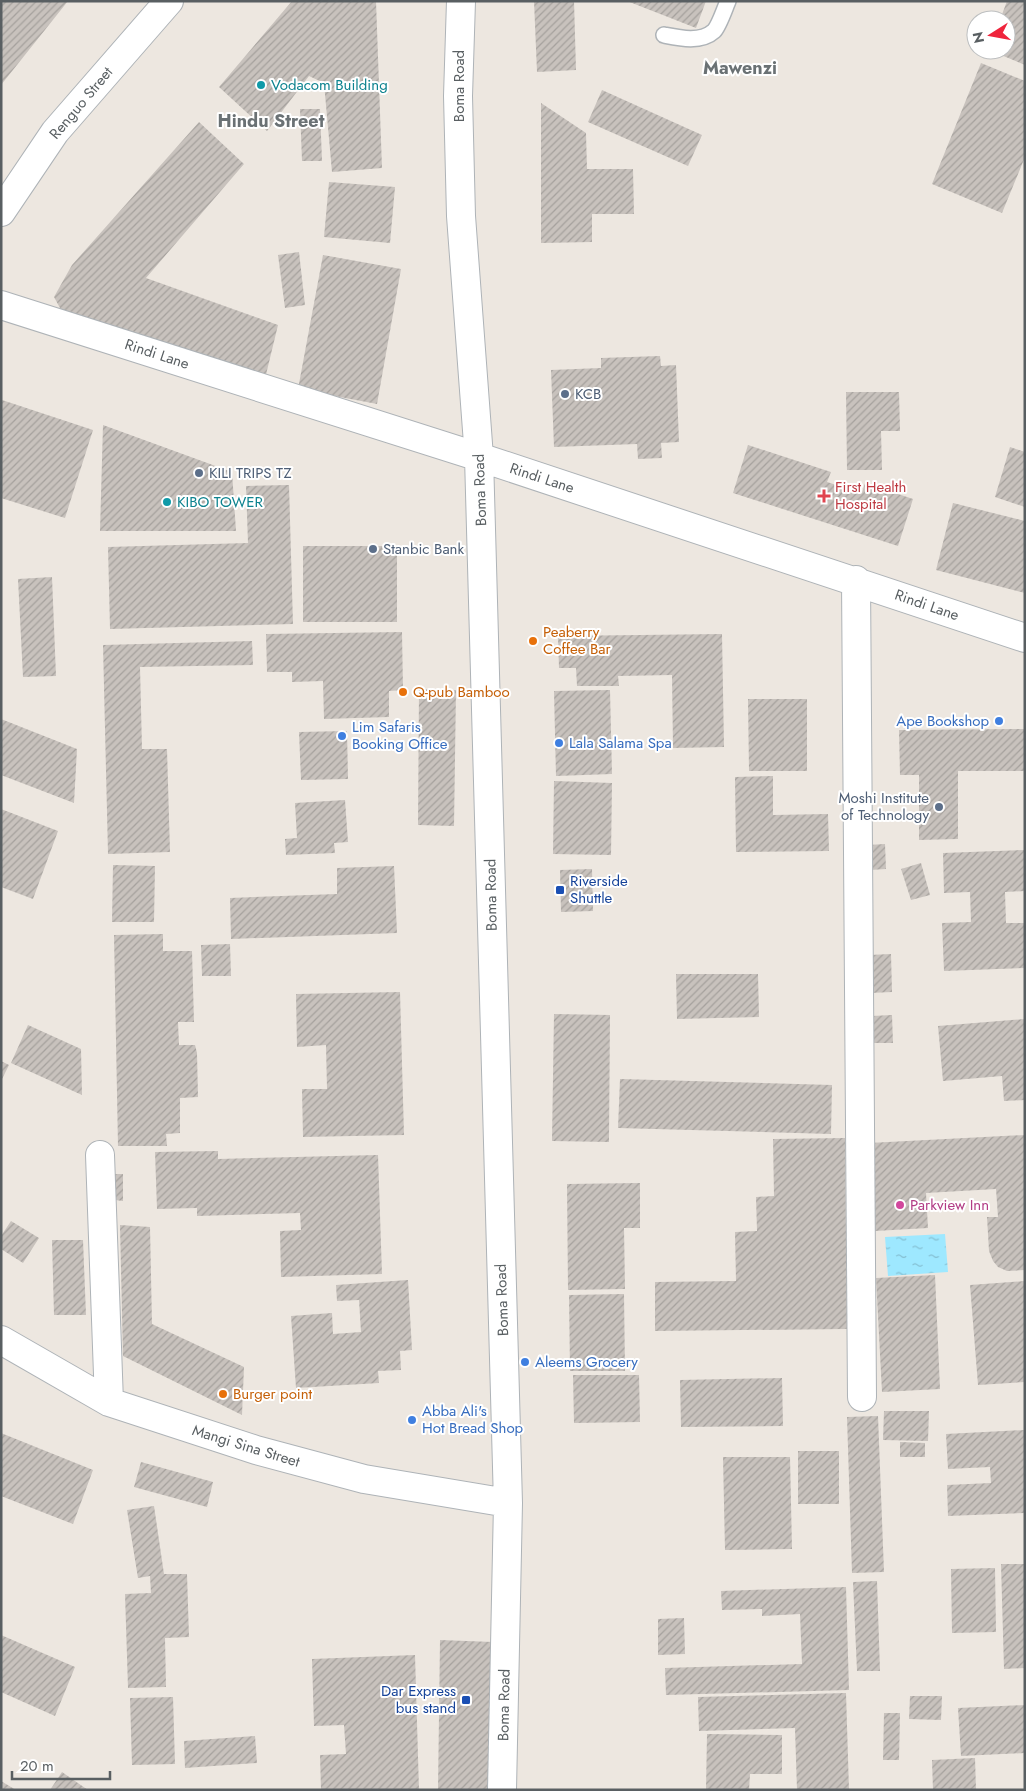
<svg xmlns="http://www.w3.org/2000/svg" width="1026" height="1791" viewBox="0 0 1026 1791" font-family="Jost,sans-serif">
<defs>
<pattern id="water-ripples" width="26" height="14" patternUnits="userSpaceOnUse" patternTransform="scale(1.25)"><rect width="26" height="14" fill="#9ee8ff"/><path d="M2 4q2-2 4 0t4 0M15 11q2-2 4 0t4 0" fill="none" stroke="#84bfd2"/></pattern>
<pattern id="building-hatch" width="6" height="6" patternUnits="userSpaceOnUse" patternTransform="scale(1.25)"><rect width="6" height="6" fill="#c8c2bd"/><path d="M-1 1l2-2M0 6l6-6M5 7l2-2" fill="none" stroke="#a5a19d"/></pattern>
</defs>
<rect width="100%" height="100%" fill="#ede7e0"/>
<path fill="url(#water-ripples)" d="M945 1234 948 1272 888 1276 885 1237Z"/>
<path fill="url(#building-hatch)" d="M1 1H68L1 85Z
M292 1H376L382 168 332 172 324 83 309 76 267 131 219 87Z
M534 1H574L576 70 537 72Z
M627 1H706L696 28Z
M1007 1H1025V65L989 50H1006V20H1000Z
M981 63 1025 81V157L1002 213 932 184Z
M602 90 702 135 688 166 588 122Z
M541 103 586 133 587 169H633L634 214H592V242L541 243Z
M300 109H320L322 161H302Z
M199 122 244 164 146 278 278 325 263 387 66 319 54 297 72 265Z
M329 182 395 187 390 243 324 237Z
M299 252 305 305 285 308 278 255Z
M323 255 401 269 377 404 298 389Z
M660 356 661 366 676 365 679 442 661 443 662 458 638 459 637 444 554 447 551 370 601 368V358Z
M846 392H899L900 431H881L882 470H847Z
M2 400 93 430 65 518 1 498Z
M103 425 232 472 236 531H100Z
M748 445 831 472 827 482 862 493 865 483 913 499 898 546 733 493Z
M1010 447 1025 452V507L995 497Z
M289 485 293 624 110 629 108 547 248 543 246 486Z
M953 503 1025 521V593L936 570Z
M303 546H397V622H303Z
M52 577 56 676 23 677 18 579Z
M402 632 403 690 389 691V717L324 719 323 681 292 682V672H267L266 634Z
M722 634 724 747 673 748 672 675 618 676 619 686H577L576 668H559L558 636Z
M252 641 253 665 140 667 142 749H167L170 852 108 854 103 645Z
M419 689 456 690 454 826 418 825Z
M610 690 612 774 556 776 554 691Z
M748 699H807V771H749Z
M1 719 77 749 74 803 1 775Z
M1025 729V771H958V839L919 840V775H900L899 730Z
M347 731 348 779 301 780 299 732Z
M773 776V815L828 814 829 851 736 852 735 777Z
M554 781 612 783 611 855 553 854Z
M345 800 348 842 334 843 335 853 286 855 285 839 297 838 295 803Z
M1 809 58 831 33 899 1 887Z
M885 844 886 869 870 870 868 845Z
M1025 850V891L1005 892 1006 923H1025V968L944 971 942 923 971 922 970 892 944 893 943 853Z
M921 863 930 895 911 900 901 869Z
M113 865 155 866 154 922H112Z
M394 866 397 933 231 939 230 898 337 894V868Z
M592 869 593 911 561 912 560 870Z
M163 934V951H192L194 1022H178L179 1045H195L197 1053 198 1097 180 1098V1133L166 1134 167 1146H118L114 935Z
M230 944 231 976H202L201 945Z
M891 954 892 992 870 993 869 955Z
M676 974H758L759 1017 677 1019Z
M400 992 404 1135 303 1137 302 1089H327L326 1045 297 1047 296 994Z
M554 1014 610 1015 609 1142 552 1141Z
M892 1015 893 1043H872V1016Z
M1025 1019V1100L1004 1101 1002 1076 943 1081 938 1026Z
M28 1025 81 1049 82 1095 11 1063Z
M1 1061 9 1065 1 1081Z
M620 1079 832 1085 831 1134 618 1128Z
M1025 1135V1270L1007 1271 998 1267 993 1261 989 1251 987 1217H998L996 1189 926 1193 928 1228 875 1231 869 1143Z
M845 1138 847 1329 655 1331V1282L736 1281 735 1232 757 1231 756 1197 774 1196 773 1139Z
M218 1151V1159L378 1155 382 1274 281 1277 280 1231 301 1230 300 1213 197 1216V1208L157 1209 155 1152Z
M114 1174H123V1201L115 1200Z
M640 1183V1228H624L625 1289 568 1290 567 1184Z
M11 1221 39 1238 23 1263 1 1249V1236Z
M120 1225 150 1227 152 1324 244 1367 242 1415 123 1356Z
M52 1240H83L86 1315H54Z
M935 1275 940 1389 882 1392 876 1278Z
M408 1280 412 1350 400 1351 401 1370 378 1371 379 1383 296 1388 291 1316 332 1313 333 1334 361 1332 359 1300 337 1301 336 1285Z
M1025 1281V1382L978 1385 970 1285Z
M624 1294 625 1371H570L569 1295Z
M573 1375H639L640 1422 574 1423Z
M782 1378 783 1426 681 1427 680 1380Z
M884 1411H929L928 1441 883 1440Z
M878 1416 884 1572 852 1573 847 1417Z
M1025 1430V1513L948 1516 947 1485 991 1483 990 1467 948 1469 946 1434Z
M1 1433 93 1470 73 1524 1 1496Z
M900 1442 925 1443V1457H900Z
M798 1451H839V1504H798Z
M723 1457H790L792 1549 725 1550Z
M141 1462 213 1482 207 1507 134 1487Z
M154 1506 164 1574H187L189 1637 165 1638 166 1687 128 1688 125 1594 151 1593 150 1576 138 1578 127 1510Z
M1001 1564H1025V1668L1004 1669Z
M995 1568 996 1632 952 1633 951 1569Z
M877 1581 880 1671H857L853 1582Z
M846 1587 849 1690 666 1695 665 1668 802 1664 800 1614 762 1616V1609L722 1610 721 1591Z
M684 1618 685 1654 658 1655V1619Z
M1 1635 75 1667 55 1716 1 1692Z
M440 1640 493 1642 492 1790H438Z
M415 1655 419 1790H321L320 1755 346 1754 344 1725 314 1726 312 1659Z
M846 1693 849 1790H797L795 1728 699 1731 698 1697Z
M910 1696H942L941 1720 909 1719Z
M173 1697 175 1764 132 1765 130 1698Z
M1025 1705V1753L961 1756 958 1708Z
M884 1713H900L899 1760H883Z
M707 1734 782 1735V1774H750L749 1790H706Z
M255 1736 257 1763 185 1768 184 1741Z
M975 1758 976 1790H933L932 1760Z
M62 1772 88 1790H50Z
M1 1781 16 1790H1Z"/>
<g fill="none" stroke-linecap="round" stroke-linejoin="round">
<g stroke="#aeb3b7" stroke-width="18">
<path id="service" d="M664 35C679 38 701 43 714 31 719 26 725 8 728 1"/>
</g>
<g stroke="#aeb3b7" stroke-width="30">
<path id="minor" d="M461 1 458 96 461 216 479 457 508 1503 502 1790
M1 212 55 132 169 1
M1 305 479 457 1025 638
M856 580 862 1397
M100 1155 109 1402
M1 1340 109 1402 256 1450 364 1479 508 1503"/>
</g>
<use href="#service" stroke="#fff" stroke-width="15"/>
<use href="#minor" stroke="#fff" stroke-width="28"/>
</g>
<g fill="#0f9aa8" stroke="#fff" stroke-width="2">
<circle cx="261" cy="85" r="5"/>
<circle cx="167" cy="502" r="5"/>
</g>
<g fill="#5c6f8a" stroke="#fff" stroke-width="2">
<circle cx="565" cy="394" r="5"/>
<circle cx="199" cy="473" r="5"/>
<circle cx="373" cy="549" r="5"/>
<circle cx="939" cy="807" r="5"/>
</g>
<path fill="#e0444e" stroke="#fff" stroke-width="2" d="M821.5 488.5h5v5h5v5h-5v5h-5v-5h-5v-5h5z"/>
<g fill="#e8710a" stroke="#fff" stroke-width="2">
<circle cx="533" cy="641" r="5"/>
<circle cx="403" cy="692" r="5"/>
<circle cx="223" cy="1394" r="5"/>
</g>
<g fill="#3f7fe0" stroke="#fff" stroke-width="2">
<circle cx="999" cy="721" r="5"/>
<circle cx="342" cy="736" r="5"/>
<circle cx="559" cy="743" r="5"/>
<circle cx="525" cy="1362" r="5"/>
<circle cx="412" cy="1420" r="5"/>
</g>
<g fill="#1a4fb4" stroke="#fff" stroke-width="2">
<rect x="555" y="885" width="10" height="10" rx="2.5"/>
<rect x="461" y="1695" width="10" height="10" rx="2.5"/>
</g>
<circle fill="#d1479c" stroke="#fff" stroke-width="2" cx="900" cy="1205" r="5"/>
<g text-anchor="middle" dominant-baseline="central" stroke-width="4" stroke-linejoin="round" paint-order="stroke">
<g font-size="15" fill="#0d838f" stroke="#fff" text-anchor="start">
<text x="271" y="85">Vodacom Building</text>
<text x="177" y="502">KIBO TOWER</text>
</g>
<g font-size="15" fill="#595f62" stroke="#fff">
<text transform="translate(459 86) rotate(-90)">Boma Road</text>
<text transform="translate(81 103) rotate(-50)">Renguo Street</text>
<text transform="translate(157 354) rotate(18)">Rindi Lane</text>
<text transform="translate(542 478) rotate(18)">Rindi Lane</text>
<text transform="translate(480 490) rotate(-92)">Boma Road</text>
<text transform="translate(927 605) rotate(19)">Rindi Lane</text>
<text transform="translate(491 895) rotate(-91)">Boma Road</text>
<text transform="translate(502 1300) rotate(-92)">Boma Road</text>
<text transform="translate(246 1446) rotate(17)">Mangi Sina Street</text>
<text transform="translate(504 1705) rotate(-89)">Boma Road</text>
</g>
<g font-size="15" fill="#4e5e75" stroke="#fff" text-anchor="start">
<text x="575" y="394">KCB</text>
<text x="209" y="473">KILI TRIPS TZ</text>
<text x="383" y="549">Stanbic Bank</text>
<text x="929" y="798" text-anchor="end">Moshi Institute<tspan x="929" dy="17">of Technology</tspan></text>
</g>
<g font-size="15" fill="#be3a42" stroke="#fff" text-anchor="start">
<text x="835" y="487">First Health<tspan x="835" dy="17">Hospital</tspan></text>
</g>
<g font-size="15" fill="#c56008" stroke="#fff" text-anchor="start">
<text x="543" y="632">Peaberry<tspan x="543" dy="17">Coffee Bar</tspan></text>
<text x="413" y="692">Q-pub Bamboo</text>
<text x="233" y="1394">Burger point</text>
</g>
<g font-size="15" fill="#366cbe" stroke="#fff" text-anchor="start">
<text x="989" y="721" text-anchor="end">Ape Bookshop</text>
<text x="352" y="727">Lim Safaris<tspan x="352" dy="17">Booking Office</tspan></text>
<text x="569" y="743">Lala Salama Spa</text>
<text x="535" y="1362">Aleems Grocery</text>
<text x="422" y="1411">Abba Ali's<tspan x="422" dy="17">Hot Bread Shop</tspan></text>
</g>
<g font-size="15" fill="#164399" stroke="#fff" text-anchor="start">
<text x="570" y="881">Riverside<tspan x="570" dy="17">Shuttle</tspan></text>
<text x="456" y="1691" text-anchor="end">Dar Express<tspan x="456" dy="17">bus stand</tspan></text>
</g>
<g font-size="15" fill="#b23c85" stroke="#fff" text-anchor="start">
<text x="910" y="1205">Parkview Inn</text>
</g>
<g font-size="18" font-weight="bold" fill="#6a7174" stroke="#fff">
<text x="740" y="68">Mawenzi</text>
<text x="271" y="121">Hindu Street</text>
</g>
</g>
<rect width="1026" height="1791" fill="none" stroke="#595f62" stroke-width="5"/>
<g transform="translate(991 35) rotate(259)"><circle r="24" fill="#ffffff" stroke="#bdbfc0"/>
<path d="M0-4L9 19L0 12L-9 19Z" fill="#ef243c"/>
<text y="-8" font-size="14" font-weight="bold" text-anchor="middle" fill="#595f62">N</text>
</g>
<path d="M12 1771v8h98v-8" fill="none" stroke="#595f62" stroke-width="2.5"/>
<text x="20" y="1771" font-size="15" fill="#595f62" stroke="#ffffff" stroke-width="4" paint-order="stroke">20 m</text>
</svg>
